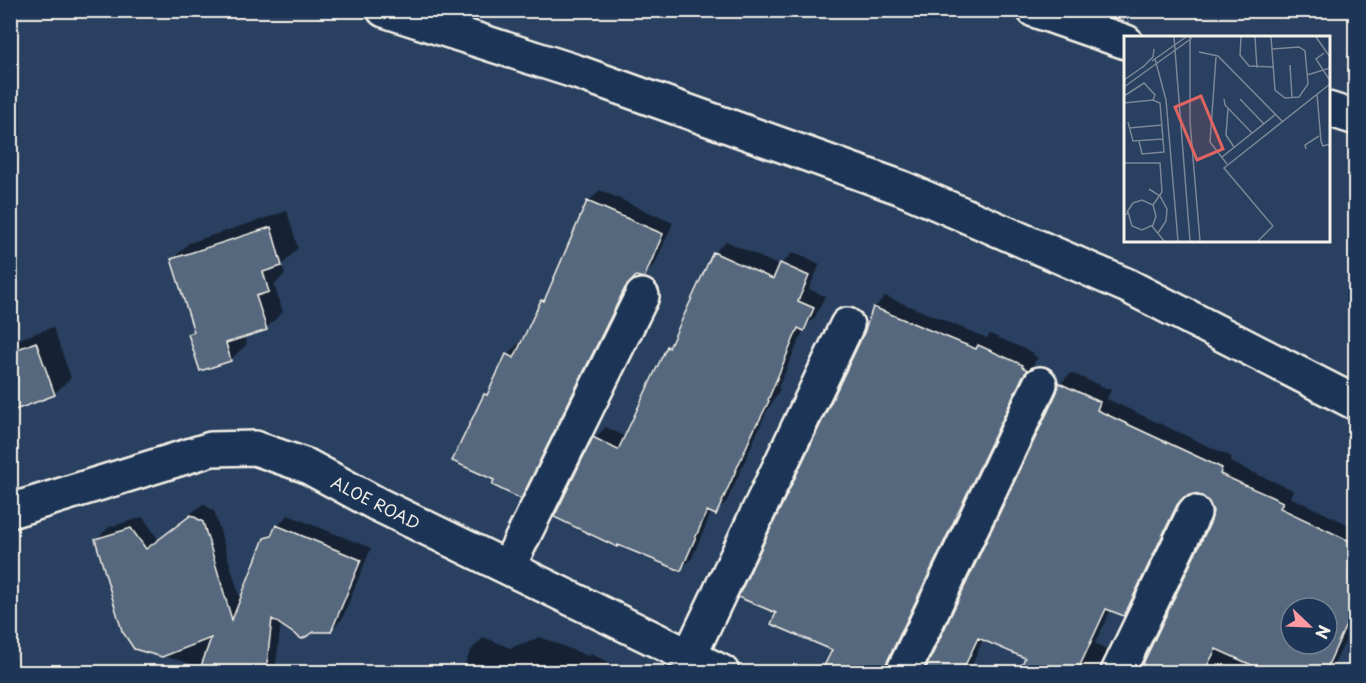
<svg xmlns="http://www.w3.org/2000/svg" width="1366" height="683" viewBox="0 0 1366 683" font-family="'Playpen Sans',sans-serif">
<rect width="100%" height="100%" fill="#2a4060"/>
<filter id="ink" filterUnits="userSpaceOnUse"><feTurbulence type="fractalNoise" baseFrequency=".0167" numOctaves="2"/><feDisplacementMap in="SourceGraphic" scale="12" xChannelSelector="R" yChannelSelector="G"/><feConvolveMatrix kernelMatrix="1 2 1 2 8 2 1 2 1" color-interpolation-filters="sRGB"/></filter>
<g filter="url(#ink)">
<path fill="#0007" fill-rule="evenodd" d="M600 190 673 223 655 264 643 276 637 274 532 485 521 497 496 479 485 395 492 387 507 355 519 343 522 345 543 301 549 294 588 202Z
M287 211 298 248 282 265 285 274 274 285 283 312 266 328 244 336 247 344 230 360 190 335 194 330 173 259 189 243Z
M726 241 780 266 793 252 820 264 809 289 825 296 815 317 804 329 778 388 780 389 766 413 727 501 715 513 712 511 692 558 681 569 594 438 606 427 626 437 668 347 673 342 714 253Z
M885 296 987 338 990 334 1034 353 1033 355 1038 358 1034 363 897 651 900 672H838L826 667 834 649 777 612 874 308Z
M10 316 19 339 53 327 71 378 54 394 10 410Z
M1071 373 1111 390 1107 399 1232 457 1230 462 1293 490 1290 497 1356 528V620L1330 672H1140L1212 522 1214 511 1210 501 1203 495 1192 493 1187 495 1135 603 1123 615 1111 610 1095 643 1112 652 1116 672H1019L1027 657 983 639 969 672H925L1058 393 1060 384ZM1291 608H1327V644H1291Z
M203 504 214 511 241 601 265 539 288 515 371 548 342 619 330 631 281 623 275 672H191L195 665 135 648 97 539 109 527 143 517 158 539Z
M484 637 510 648 540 637 588 656 591 654 630 672H461L471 650Z
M10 652 19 666 20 672H10Z"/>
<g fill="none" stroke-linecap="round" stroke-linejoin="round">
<path stroke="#a1a8b0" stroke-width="10" d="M778 13 782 10"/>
</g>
<path fill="#56677d" stroke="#f4f1e8" stroke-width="1.5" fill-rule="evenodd" d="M587 201 663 234 644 278 636 276 625 288 521 499 492 485 494 480 452 461 484 394 487 395 506 354 514 358 541 300 544 301Z
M271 227 282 266 263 272 269 292 256 296 267 330 226 343 231 361 200 371 188 334 194 332 171 259Z
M713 252 773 279 780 263 809 276 798 301 814 308 804 331 798 328 768 400 769 401 758 423H757L716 515 707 511 681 571 618 545 617 547 554 517 593 437 618 450 667 346 669 348Z
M873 307 976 349 978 345 1023 365 1022 367 1028 370 1023 376 886 664 884 672H821L832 650 771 624 776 613 738 597 864 333Z
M36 342 55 395 10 412V352Z
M1059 383 1100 402 1097 410 1222 468 1220 474 1283 502 1280 508 1356 544V627L1347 623 1325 672H1267L1216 649 1204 672H1139L1211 521 1213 511 1209 502 1202 496 1193 494 1184 497 1177 505 1124 616 1106 609 1077 672H1018L1025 658 978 638 962 672H924L1057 392ZM1291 608H1327V644H1291Z
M191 515 203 522 232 620 264 538 271 536 276 525 361 560 331 632H314L302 639 272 619 266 672H199L211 638 162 657 134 649 122 631 95 539 131 528 146 549Z"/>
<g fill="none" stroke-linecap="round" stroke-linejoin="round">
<g stroke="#f4f1e8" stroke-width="38">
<path id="minor" d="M10 511 211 449 255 448 307 466 377 504 722 672
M508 567 642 296
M689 657 847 325
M903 672 1040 384
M1118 672 1194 513"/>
</g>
<g stroke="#f4f1e8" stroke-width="38">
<path id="major" d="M384 10 577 72 902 188 1128 286 1356 403"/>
</g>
<g stroke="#f4f1e8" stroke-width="38">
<path id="highway" d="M1034 10 1126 42
M1328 109 1356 118"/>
</g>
<use href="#minor" stroke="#1d3557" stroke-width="33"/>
<use href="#major" stroke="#1d3557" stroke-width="33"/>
<use href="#highway" stroke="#1d3557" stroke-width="33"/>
</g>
</g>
<g text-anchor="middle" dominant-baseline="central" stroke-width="4.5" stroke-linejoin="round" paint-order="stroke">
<g font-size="16" fill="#f4f1e8" stroke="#1d3557">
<text transform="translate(376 502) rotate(27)">ALOE ROAD</text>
</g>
</g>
<g transform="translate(1124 36)">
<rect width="206" height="206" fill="#2a4060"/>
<path fill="none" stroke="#7b8796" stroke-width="1.5" d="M50 1 66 205M66 1V86L76 205M117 1 116 19 125 30 149 31M131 1 133 32M147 1 151 54 161 62 175 61 184 48 181 15 175 11 148 13M192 1 206 21M75 16 94 20 158 85M200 17 192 23 205 43M92 21 86 106 103 128M31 23 42 64 54 205M28 25 62 1M18 32 29 21 30 13M166 33V29L168 62M183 39 206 32M0 44 20 30M0 51 68 2M193 58 197 105 199 110 206 108M0 60 20 47 31 59 29 64M100 63 101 69 128 97M116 63 140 88M0 67 29 64 36 67 40 116 18 118 15 105M104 73 102 99 110 111M4 86 9 105 39 103M5 92 38 89M182 113 181 109 195 100M98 121 152 78M0 127H36L38 156 29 169M25 153 36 160 43 173 42 185 34 197M2 179 4 176 8 190 18 194 29 189 32 180 29 169 18 164 9 167 3 176M28 190 40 205M149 190 100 132 206 48M134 205 149 190"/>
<path fill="#df6462" fill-opacity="0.15" stroke="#df6462" stroke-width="3" d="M77 60 99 113 73 124 51 71Z"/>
<rect width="206" height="206" fill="none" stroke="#f4f1e8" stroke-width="3"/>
</g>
<rect width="1366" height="683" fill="none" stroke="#1d3557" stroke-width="36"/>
<rect x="18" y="18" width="1330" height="647" fill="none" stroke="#f4f1e8" stroke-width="2" filter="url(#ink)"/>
<g transform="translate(1309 626) rotate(113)"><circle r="28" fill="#1d3557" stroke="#738091" stroke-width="1.5"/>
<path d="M0-4.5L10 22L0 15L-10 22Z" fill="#ff9aa2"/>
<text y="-9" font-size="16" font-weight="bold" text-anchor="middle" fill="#f4f1e8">N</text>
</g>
</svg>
